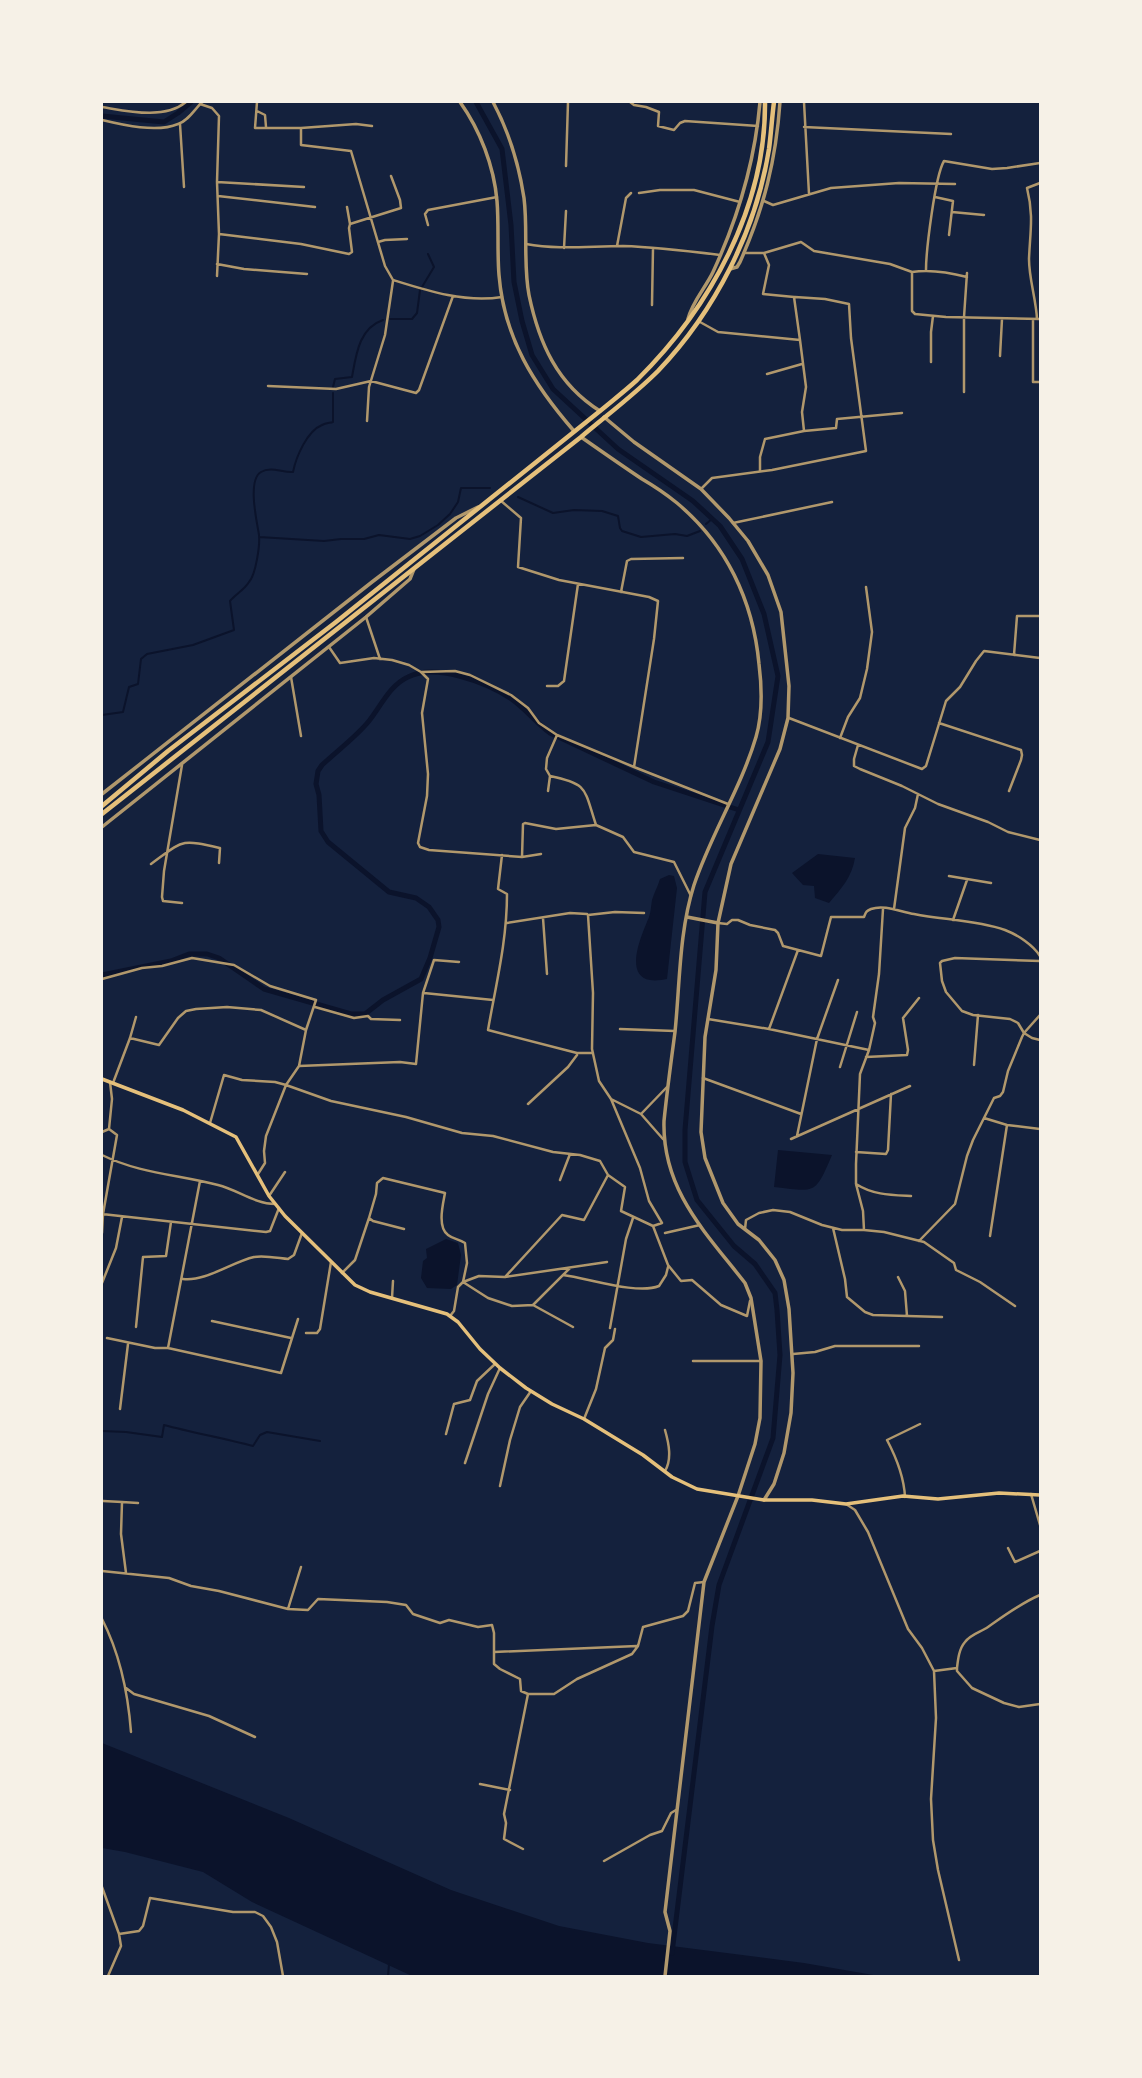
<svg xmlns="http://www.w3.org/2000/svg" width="1142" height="2078" viewBox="0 0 1142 2078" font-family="'PT Sans Narrow',sans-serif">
<rect width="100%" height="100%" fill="#14213d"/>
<path fill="#0b132b" d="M818 854 855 858C852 877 841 889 829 903L815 898 814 886 803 885 792 873Z
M669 875 674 876 677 888 667 979C662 980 655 981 650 980 622 975 644 930 649 917 651 911 651 906 652 900 654 893 658 886 660 879Z
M778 1150 832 1155C815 1195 816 1192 774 1187Z
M446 1239 458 1243 461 1255 457 1285 451 1289 427 1288 421 1278 423 1261 427 1258 426 1249Z
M102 1743 289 1818 451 1890 559 1926 648 1943 804 1963 879 1976H412L252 1902 203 1872 125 1852 102 1848Z"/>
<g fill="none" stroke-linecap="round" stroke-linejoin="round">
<path stroke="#0b132b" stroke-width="2" d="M422 287 434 267 428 254
M390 319H412L417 313 420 290
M333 387 335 379 352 377C356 355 359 328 383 320
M518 497 553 513 574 510 602 511 618 516 620 528 622 531 641 537 675 534 687 536 700 531
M706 524 712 519
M259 537 324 541 341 539H364L379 535 410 539 420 536 438 525 450 514 458 502 461 488H490
M102 715 123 712 129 687 138 684 141 659 147 654 193 645 234 630 230 601C236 594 244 590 249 582 256 574 260 545 259 535 257 522 247 480 261 472 271 466 283 473 293 472 296 457 307 431 322 425 326 423 330 423 333 422V393
M102 1431 126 1432 162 1437 164 1425C194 1433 223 1438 253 1446L260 1435 267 1432 320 1441
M388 1976 389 1964"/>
<path stroke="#0b132b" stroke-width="5" d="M476 102 502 149 511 225 514 282 522 321 532 355 553 389 618 449 693 501 720 526 742 559 764 614 778 676 768 742 705 892 685 1130V1162L697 1200 734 1246 755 1264 775 1293 777 1310 780 1355 773 1438 719 1585 712 1626 672 1953
M102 116 164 122 178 113 191 102
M102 975 171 961 189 954H207L219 958 264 989 351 1014H365L383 1000 421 979 430 958 439 927 438 920 429 907 416 898 389 892 328 842 321 831 319 795 316 784 318 771 322 765C338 750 356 737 369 721 381 706 390 685 408 677 435 663 486 682 510 698 525 708 535 722 550 733L654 782 739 810"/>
<path stroke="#b1986c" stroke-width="2.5" d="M257 102 255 128H301L356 124 372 126
M630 102 634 105 646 107 659 112 658 126 674 130 680 123 685 121 758 126
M804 102 809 194
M200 104 212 108 219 116 217 182 219 234 217 276
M102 107C127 111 164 120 186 102
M257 111 265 115 266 127
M102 120C123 125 157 133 178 124 188 121 195 109 202 102
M180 124 184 187
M804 127 951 134
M301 128V145L351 151 385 266 393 280C428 291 465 303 502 297
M566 166 568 102
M217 182 304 187
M639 193 660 190H694L740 202
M218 196 315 207
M935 197 953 201 949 235
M764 201 773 205 831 188 899 183 955 184
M347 207 350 224
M952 212 984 215
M428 225 425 214 428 210 497 197
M219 234 301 244 349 254 352 252 349 228 350 224 401 208 400 200 391 176
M378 242 385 240 407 239
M526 244C558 250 590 246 623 246 656 247 688 251 720 255
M617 246 626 198 631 193
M564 248 566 211
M744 253H764
M217 264 244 269 307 274
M926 270C926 251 935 176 944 161L992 169 1007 168 1040 163
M912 272C931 269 948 272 967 277
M652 305 653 248
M1033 319V382H1040
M1037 319C1036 299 1029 279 1029 259 1030 232 1034 216 1027 188L1040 183
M700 322 718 332 800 340 806 387 802 412 804 431 836 428 837 419 902 413
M800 340 794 297 763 294 769 265 764 253 801 242 814 251 890 264 912 272V311L915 314 946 317 1040 319
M1000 356 1002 319
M931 362V332L933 316
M767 374 802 364
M268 386 336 389 371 381 416 393 419 390 453 296
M964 392V317L967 273
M367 421 369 387 385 335 393 281
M760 471V457L765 439 804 431
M701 489 712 478 772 470 866 451 851 338 849 304 825 299 795 297
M500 500 521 518 518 567 559 580 649 597 658 601 654 639 634 767 728 804
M733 523 832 502
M621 592 627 561 631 559 683 558
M366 617 380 659
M329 647 340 663 374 658 392 660 409 665 421 672 455 671 470 675 511 695 528 708 539 723 557 735 634 767
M1014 655 1017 616H1040
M421 672 428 679 422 713 428 774 427 796 418 843 420 847 429 850 522 857 541 854
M291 677 301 736
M547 686H558L564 681 578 584
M789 718 922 769 926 766 946 701 960 687 976 661 984 651 1040 658
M939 723 1021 750 1022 755 1021 760 1009 791
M840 738 848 717 860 698 867 669 872 632 866 587
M858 745 854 759V766L860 769 902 786 938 804 988 822 1008 832 1040 840
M182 765 164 871 162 897 163 901 182 903
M550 776C589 784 584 789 596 825
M548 791 550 776 546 769 547 758 557 735
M502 855 498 889 507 894C507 941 496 984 488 1030L577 1053H593
M522 857 523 824 525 823 556 829 596 825 623 837 634 852 674 862 691 896
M151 864C184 840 179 839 220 848L219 863
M949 876 991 883
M894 909 905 828 915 808 918 794
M644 913 615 912 588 915 593 993 592 1049 599 1081 611 1099 640 1168 649 1201 662 1223 653 1226
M543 918 547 974
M953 920 967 880
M507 923 570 913 587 914
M718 923 727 924 732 920H738L750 925 775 930 778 933 783 946 821 956 831 917H864C866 912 866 911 871 909 884 904 901 912 914 914 944 920 976 920 1005 930 1018 935 1033 945 1040 956
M1040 961 955 958 942 961 940 963 942 981 946 992 962 1011 973 1015 1010 1019 1018 1023 1024 1033 1040 1015
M102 979 142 968 162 966 192 958 234 965 270 986 316 1000 306 1030 299 1066 286 1085 275 1082 242 1080 224 1075 210 1123
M424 993 493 1000
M315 1007 354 1018 368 1016 371 1019 400 1020
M708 1019 769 1029 869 1050
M620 1029 675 1031
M769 1029 798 950
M130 1038 159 1045 178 1018 186 1011 196 1009 227 1007 261 1010 306 1030
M866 1057 907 1055 908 1050 903 1018 919 998
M974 1065 978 1015
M299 1066 400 1062 416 1064 423 993 434 960 459 962
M840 1067 857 1012
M703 1078 801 1114
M113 1083 130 1038 136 1017
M611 1099 641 1114 663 1139
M528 1104 568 1067 577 1055
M641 1114 667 1087
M984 1118 1007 1125 1040 1129
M102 1132 109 1129 112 1099 110 1082
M797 1136 817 1039 838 980
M791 1139 910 1086
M856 1152 886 1154 888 1150 891 1094
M102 1155C138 1173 179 1175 218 1185 238 1190 255 1204 275 1204
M258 1174 265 1163 264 1151 266 1136 286 1085 331 1101 406 1117 462 1133 493 1136 553 1152 580 1155 600 1161 608 1175 625 1187 621 1211 653 1226 668 1265 681 1281 692 1280 721 1305 747 1316 750 1301
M560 1180 570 1154
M856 1184C873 1195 891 1195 911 1196
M269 1196 285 1172
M102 1214 266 1232 270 1231 279 1208
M833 1228 845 1279 847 1297 865 1312 873 1315 942 1317
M404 1229 373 1221 369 1218 376 1194 377 1183 383 1178 445 1193C443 1204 437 1227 448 1235 453 1239 459 1239 465 1243L467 1263 463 1282 488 1298 512 1306 533 1305 573 1327
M745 1229 746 1220 759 1213 773 1210 790 1212 822 1225 842 1230H864L884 1232 924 1242 954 1263 956 1270 980 1282 1015 1306
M864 1230 863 1211 856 1184V1164L860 1074 869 1050 875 1023 873 1017 879 974 883 909
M102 1233 103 1214 117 1135 109 1129
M665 1233 700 1225
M990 1236 1007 1125
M919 1241 955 1204 967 1156 973 1140 994 1098 1000 1096 1003 1092 1008 1071 1022 1037 1024 1033 1032 1038 1040 1040
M342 1273 355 1260 369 1218
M563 1275C588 1278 637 1295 659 1286L666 1275 668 1267
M505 1277 562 1215 584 1220 608 1175
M898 1277 905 1291 907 1316
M183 1279C205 1282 232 1262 254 1257 264 1255 278 1258 288 1259L294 1255 302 1233
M102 1283 116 1248 122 1217
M392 1298 393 1281
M533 1305 570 1268
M450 1316 454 1311 458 1287 463 1282 479 1276 505 1277 607 1262
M212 1321 291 1338
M136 1327 143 1257 166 1256 171 1222
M610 1328 626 1239 633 1218
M306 1333H317L320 1329 331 1262
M107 1338 155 1348H168L281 1373 298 1319
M168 1348 200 1181
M793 1354 815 1352 835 1346H919
M693 1361H761
M120 1409 128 1344
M584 1419 596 1389 605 1348 613 1340 615 1329
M478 1424 465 1463 488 1394 500 1368
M446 1434 454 1404 470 1400 477 1381 495 1364
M665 1471C672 1459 669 1444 665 1430
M500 1486 510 1440 520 1407 531 1391
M1031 1494 1040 1525
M905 1497C904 1477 896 1457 887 1440L920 1424
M103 1501 122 1502
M846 1504 855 1510 868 1532 908 1629 922 1648 934 1671 936 1718 931 1799 933 1840 938 1870 959 1960
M1008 1548 1015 1562 1040 1551
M102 1571 169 1578 191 1586 219 1591 288 1609 308 1610 318 1599 387 1602 406 1605 413 1614 440 1623 449 1620 478 1627 492 1625 494 1633V1664L500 1669 520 1679 521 1691 528 1694 504 1814 506 1823 504 1839 523 1849
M126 1573 121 1534 122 1502 138 1503
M288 1609 301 1567
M102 1619C120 1654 128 1693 131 1732
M494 1652 637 1646
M957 1668V1671L972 1688 1004 1703 1019 1707 1040 1704
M934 1671 957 1668C958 1659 959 1649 965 1642 971 1634 981 1632 988 1627 1005 1615 1021 1603 1040 1595
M126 1688 134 1694 209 1716 255 1737
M528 1694H554L577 1679 632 1654 638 1646 643 1627 683 1616 688 1611 695 1583 704 1582
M480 1784 510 1790
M604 1861 650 1835 662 1831 671 1813 676 1810
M102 1887 119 1934 121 1946 108 1976
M119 1934 139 1931 143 1926 150 1898 233 1912H255L263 1916 271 1927 277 1942 283 1976"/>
<path stroke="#b1986c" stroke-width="3.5" d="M460 102C480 130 494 166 497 201 499 225 497 251 499 275 504 338 534 385 574 431
M493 102C509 132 519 165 524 198 528 230 523 264 529 295 539 343 557 384 600 411
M730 269 737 267 740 262C764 208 776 160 780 102
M688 319C692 302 706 287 713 272 738 218 755 160 760 102
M604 417 634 442 701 489 729 518 748 541 768 575 781 612 789 686 788 718 780 749 731 864 718 923 716 970 705 1037 701 1132 705 1158 723 1203 738 1224 759 1240 775 1260 784 1280 789 1309 793 1373 791 1413 784 1453 774 1484 764 1500
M581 437C601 451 621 465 642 479 654 486 666 494 677 503 726 544 753 600 759 664 762 688 763 713 756 737 741 788 711 834 694 885 679 932 680 983 675 1032 671 1062 667 1091 664 1121 662 1190 706 1233 745 1283L751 1298 761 1361 760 1418 755 1444 738 1496 704 1582 665 1912 670 1931 665 1976
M102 794 372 582 456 518 478 507
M102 827 366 617 410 579 414 569
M687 917 718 923"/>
<path stroke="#e5c07b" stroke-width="3.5" d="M102 1079 183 1110 236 1137 269 1196 285 1216 355 1285 370 1292 447 1314 458 1322 480 1349 500 1368 526 1388 552 1404 584 1419 643 1455 672 1477 697 1489 764 1500H812L846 1504 903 1496 938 1499 999 1493 1040 1495"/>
<path stroke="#e5c07b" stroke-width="4.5" d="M102 806 168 751 336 622 600 411C612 401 625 391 637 380 710 308 766 207 765 102
M102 814 581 437C607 415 634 395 658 371 715 311 756 231 769 149 771 134 772 117 774 102"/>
</g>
<rect width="1142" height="2078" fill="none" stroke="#f6f1e7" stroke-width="206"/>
</svg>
